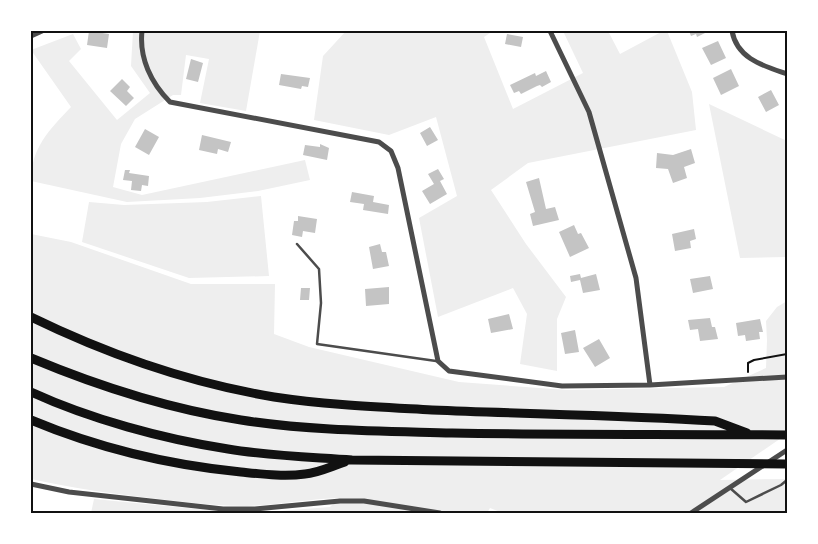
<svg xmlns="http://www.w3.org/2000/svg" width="818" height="544" viewBox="0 0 818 544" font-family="'PT Sans',sans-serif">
<rect width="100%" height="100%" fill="#fff"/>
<path fill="#eee" d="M133 31H260L246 111 200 103 209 59 186 55 181 95H173L135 119 121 144 113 187 142 195 305 160 310 180 258 191 200 198 127 202 31 181C31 148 49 130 71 107L31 50 73 34 81 49 69 61 117 120 150 93 131 66Z
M346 31H493L484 37 513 109 583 73 563 31H608L620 54 663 31H667L692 92 696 130 528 163 491 190 526 244 566 297 557 319V371L520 364 527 314 513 288 438 317 419 218 457 196 436 117 389 135 314 120 323 56Z
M709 104 787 141V260L785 257 740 258Z
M261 196 269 276 189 278 82 242 89 202 124 205 207 202Z
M31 234 71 242 191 284H275L274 334 309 347 459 382 567 390 724 387 766 368 767 340 766 321 777 307 787 301V434L720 480 787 479V513H503L490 508 487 513H253L330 507 339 498C309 499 278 505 247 506 221 506 194 503 167 500 122 495 76 489 31 479Z
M94 499 240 513H91Z"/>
<path fill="#c4c4c4" d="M89 31 109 34 107 48 87 45Z
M689 31H709L697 37 696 34 691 36Z
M507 34 523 37 521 47 505 44Z
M718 41 726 58 711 65 702 48Z
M191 59 203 63 198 82 186 79Z
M731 69 739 86 721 95 713 78Z
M546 71 551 82 542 87 540 85 537 86 521 94 519 91 514 93 510 85 535 73 536 76Z
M281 74 310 78 308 87 302 86 301 89 279 85Z
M122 79 130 87 127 91 134 98 126 106 110 91Z
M771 90 779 105 766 112 758 97Z
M430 127 438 140 427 146 420 133Z
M145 129 159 137 149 155 135 147Z
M202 135 231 142 228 152 218 149 217 154 199 150Z
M320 144 329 148 327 160 303 155 305 145 320 147Z
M691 149 695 163 684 167 687 178 673 183 668 169 656 168 657 153 673 155Z
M438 169 444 179 440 181 447 194 430 204 422 191 434 184 428 174Z
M125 170H130L129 173 149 176 148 186 142 185 141 191 131 190 132 181 123 180Z
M539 178 546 209 555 207 559 220 533 226 530 214 535 212 526 182Z
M352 192 374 196 373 202 389 205 388 214 363 210 364 204 350 202Z
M298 216 317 219 315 233 303 231 302 237 292 235 294 221H298Z
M574 225 578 234 581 233 589 248 570 257 559 232Z
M694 229 696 239 690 241 691 248 675 251 672 234Z
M380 244 382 252H386L389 266 373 269 369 247Z
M580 274 581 278 596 274 600 290 583 293 580 280 571 282 570 276Z
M710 276 713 289 693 293 690 279Z
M389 287V304L366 306 365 289Z
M301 288H310L309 300H300Z
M509 314 513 329 491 333 488 319Z
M710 318 712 327H715L718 339 700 341 698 329 690 330 688 320Z
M760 319 763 332H759L760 339 746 341 745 335 738 336 736 323Z
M575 330 579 352 565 354 561 333Z
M599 339 610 358 595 367 583 348Z"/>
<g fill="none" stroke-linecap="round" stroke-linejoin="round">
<path stroke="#111" stroke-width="2" d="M748 372V363L754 360 787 354"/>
<path stroke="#4c4c4c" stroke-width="2.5" d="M297 244 319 269 321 303 317 344 436 361
M730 488 746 502 781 485 787 480"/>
<path stroke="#4c4c4c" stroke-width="5" d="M142 31C139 58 151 83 170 102L379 142 391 151 398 168 438 361 449 371 562 386 650 385 787 377
M550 31 589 112 636 278 650 385
M732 31C737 59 764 66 787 74
M31 36 42 31
M31 484 69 492 223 509H255L340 501H364L440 513
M691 513 787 450"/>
<path stroke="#111" stroke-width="9" d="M31 317C107 354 190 383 274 397 327 405 379 407 432 410 527 414 621 415 715 421L747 433
M31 358C98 386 169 409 241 420 311 431 381 431 452 433 563 435 675 434 787 435
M31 392C90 419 163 439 228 449 269 456 311 457 352 460L787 464
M31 420C98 448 169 465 241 472 261 474 284 477 305 474 318 473 332 466 345 462"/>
</g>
<rect width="818" height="544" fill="none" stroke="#ffffff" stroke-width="65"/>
<rect x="32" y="32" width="754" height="480" fill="none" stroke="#111" stroke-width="2"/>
</svg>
